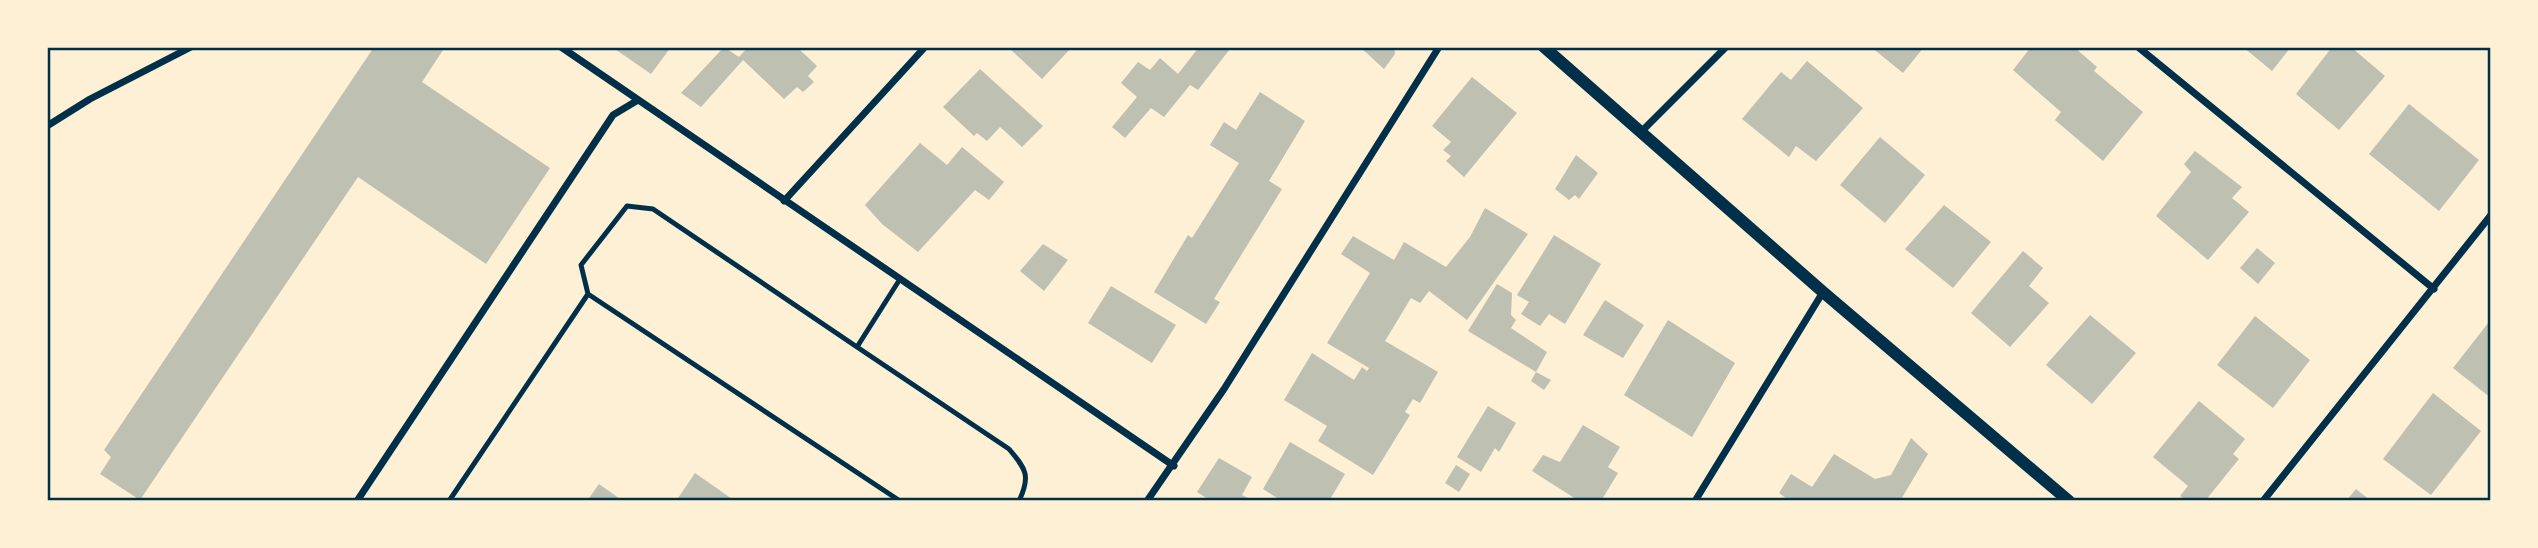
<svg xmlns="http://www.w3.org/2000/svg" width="2538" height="548" viewBox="0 0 2538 548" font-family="'Asap Condensed',sans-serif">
<rect width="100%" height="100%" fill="#fdf0d5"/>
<path fill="#bec0b2" d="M374 47H445L422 82 550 168 486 264 358 177 140 500 100 474 111 457 104 450Z
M612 47H671L651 74Z
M724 47 739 57 748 47H797L817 66 808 76 814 82 803 92 797 87 784 99 743 60 701 107 681 93Z
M1008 47H1072L1042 79Z
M1199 47 1230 49 1198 90 1190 85 1164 117 1151 108 1125 138 1112 127 1137 97 1121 83 1138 62 1150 70 1160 58 1178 74Z
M1360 47H1394L1395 54 1384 69Z
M1871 47H1924L1903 73Z
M2031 47H2074L2097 67 2094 71 2143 112 2103 161 2055 120 2061 112 2013 70Z
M2243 47H2291L2272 71Z
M2332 47H2351L2385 76 2339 130 2296 94Z
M1807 61 1863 108 1816 161 1796 146 1789 157 1742 119 1781 72 1791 80Z
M980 69 1043 126 1022 147 1000 127 987 141 977 133 974 136 943 107Z
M1472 77 1517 113 1464 177 1446 161 1451 156 1443 150 1451 142 1432 126Z
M1260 92 1305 121 1269 181 1282 189 1214 299 1220 302 1206 324 1154 292 1188 235 1192 238 1239 163 1210 145 1224 122 1236 130Z
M2409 104 2479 160 2439 211 2369 154Z
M1880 137 1925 175 1885 223 1840 185Z
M920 143 947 165 962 147 1004 182 989 200 975 190 918 252 882 224 865 205Z
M2195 151 2242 187 2232 198 2249 212 2208 260 2156 216 2191 172 2184 164Z
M1576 155 1598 173 1579 199 1575 195 1569 200 1555 189Z
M1944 205 1991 242 1953 288 1905 249Z
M1485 208 1528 234 1467 320 1429 291 1420 303 1411 298 1385 341 1438 372 1420 403 1413 399 1405 412 1410 415 1373 475 1318 441 1327 426 1284 400 1312 353 1354 380 1362 367 1367 371 1369 368 1327 343 1370 273 1341 254 1353 236 1394 260 1404 242 1446 267 1470 237Z
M1554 235 1601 264 1565 324 1549 314 1540 326 1521 314 1529 302 1517 295Z
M1043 244 1068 260 1044 291 1020 271Z
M2257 248 2275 263 2258 284 2240 268Z
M2023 251 2043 268 2029 286 2049 303 2010 347 1971 313Z
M1497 284 1512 293 1511 315 1516 320 1511 328 1547 352 1536 372 1551 380 1544 390 1531 381 1536 372 1468 331Z
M1111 286 1176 325 1152 363 1088 323Z
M1605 300 1644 325 1623 358 1583 335Z
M2090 315 2136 353 2092 404 2046 365Z
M2255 316 2310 360 2273 408 2217 365Z
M1668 320 1735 363 1692 437 1624 395Z
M2489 322 2491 323V398L2453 368Z
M2433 393 2481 431 2431 495 2383 459Z
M2199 401 2245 439 2233 454 2239 459 2205 501H2187L2180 496 2188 486 2153 457Z
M1488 406 1516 423 1499 452 1495 448 1481 472 1457 457Z
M1583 425 1620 447 1608 467 1618 473 1601 501H1579L1532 471 1543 455 1560 462Z
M1911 438 1928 454 1900 501H1790L1779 493 1791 474 1812 487 1834 454 1875 479 1891 475Z
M1290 442 1345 474 1329 501H1282L1263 489Z
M1219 458 1252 477 1242 495 1254 501H1211L1197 492Z
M1456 465 1470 474 1459 492 1445 483Z
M695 473 735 501H676Z
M599 484 623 501H587Z
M2356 489 2371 501H2346Z"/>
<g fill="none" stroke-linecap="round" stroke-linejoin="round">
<path stroke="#003049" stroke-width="5" d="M588 294 900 501
M857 347 1009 449C1026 469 1031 476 1019 501
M449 501 588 294 581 265 627 206 653 209 857 347 900 279"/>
<path stroke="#003049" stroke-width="7" d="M561 47 1174 466
M2138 47 2434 289
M47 126 90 99 191 47
M1642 131 1726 47
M784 201 925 47
M357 501 613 115 638 100
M1147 501 1224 389 1439 47
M1695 501 1823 292
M2263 501 2491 215"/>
<path stroke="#003049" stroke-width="12" d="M1544 47 1823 292 2069 501"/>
</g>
<rect width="2538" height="548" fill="none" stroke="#fdf0d5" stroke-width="98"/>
<rect x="49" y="49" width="2440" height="450" fill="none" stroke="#003049" stroke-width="2.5"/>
</svg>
